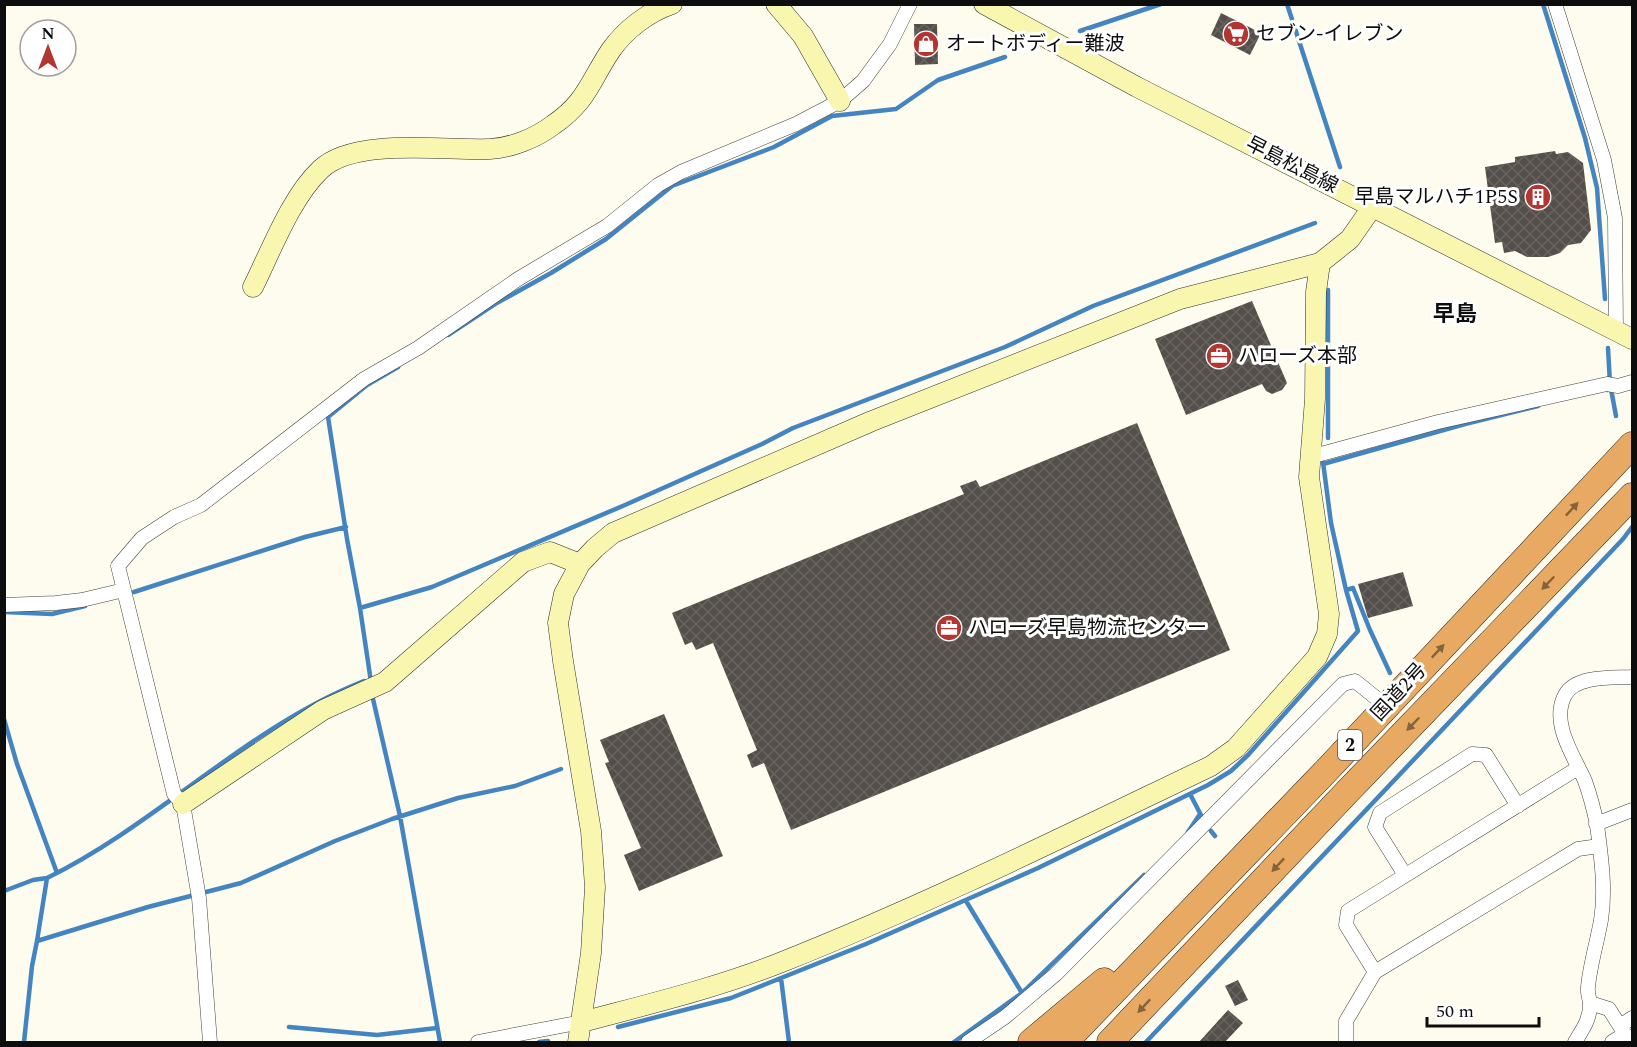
<svg xmlns="http://www.w3.org/2000/svg" width="1637" height="1047" viewBox="0 0 1637 1047" font-family="Spectral,'Noto Sans JP',serif">
<defs>
<pattern id="building-cross-hatch" width="8" height="8" patternUnits="userSpaceOnUse" patternTransform="scale(1.5)"><rect width="8" height="8" fill="#544f4a"/><path d="M0 0l8 8M0 8l8-8" fill="none" stroke="#686460"/></pattern>
</defs>
<rect width="100%" height="100%" fill="#fdfcee"/>
<g fill="none" stroke-linecap="round" stroke-linejoin="round">
<path stroke="#4485c1" stroke-width="4.5" d="M1287 4 1340 167
M1543 4 1585 138 1597 188 1605 299
M1080 31 1161 4
M448 335 495 304 551 273 606 239 672 186 774 147 832 116 896 109 938 80 1005 57
M1608 348 1610 384
M1607 390 1611 389 1616 416
M1328 438V290
M1323 464 1465 424 1538 406
M1346 590 1353 588 1370 630 1390 673
M134 592 305 537 346 527
M360 608 432 587 625 505 762 444 793 428 1005 347 1093 306 1315 223
M4 612 52 614 85 606
M371 682 360 608 347 539 328 417 367 385 398 367
M373 699 400 816 440 1042
M4 719 17 764 57 873
M1190 794 1202 817
M1211 831 1215 836
M1188 832 1200 814
M4 891 33 880 47 878
M966 901 1022 993
M37 941 47 878C159 823 247 727 364 681
M781 978 789 1042
M289 1027 377 1035 437 1028
M618 1027 731 998 866 944 1038 868 1208 785 1231 771 1248 755 1358 631 1346 590 1331 523 1323 462
M24 1042 32 966 37 941 148 907 241 883 335 841 392 819 458 798 515 786 561 769
M539 1042 548 1041
M954 1042 1022 993 1144 875
M1146 1042 1623 539 1632 527"/>
</g>
<path fill="url(#building-cross-hatch)" d="M1221 13 1261 33 1250 55 1211 35Z
M914 24H937L938 64 915 65Z
M1555 151 1556 154 1568 152 1583 163 1591 230 1581 243 1568 245 1560 253 1548 257H1527L1515 251 1504 253 1502 242 1495 243 1485 167 1515 162V157Z
M1252 301 1287 383 1282 390 1272 394 1266 391 1262 384 1186 415 1155 339Z
M1137 423 1230 650 791 830 764 763 752 768 747 755 757 750 713 643 696 650 692 642 685 645 672 613 964 494 960 486 976 480 980 487Z
M1403 572 1413 606 1368 618 1358 584Z
M664 714 723 856 639 891 624 855 641 848 605 763 609 762 600 740Z
M1238 980 1248 1000 1235 1006 1225 986Z
M1228 1010 1243 1023 1225 1042H1199Z"/>
<g fill="none" stroke-linecap="round" stroke-linejoin="round">
<g stroke="#404040" stroke-width="15">
<path id="street" d="M1555 4 1604 160 1615 218 1616 330
M1310 457 1438 422 1607 384 1618 386 1632 382
M4 605 56 603 82 600 124 590
M1596 824 1632 810
M1405 875 1375 827 1380 813 1472 754 1486 755 1518 806
M1375 972 1346 925 1348 911 1578 768
M1590 1003 1609 1009 1630 1042
M1620 1026 1632 1018
M210 1042 199 898 183 804 174 794 118 566 142 538 174 517 201 505 364 379 418 348 518 279 607 226 658 185 681 172 796 124 840 101 863 81 890 44 910 4
M478 1042 582 1022
M968 1042 1005 1017 1056 974 1343 684 1355 681 1386 706
M1346 1042V1021L1375 972 1578 849 1599 846
M1575 1042C1582 1030 1590 1020 1590 1005 1590 999 1587 993 1588 987 1590 965 1597 943 1601 920 1606 889 1601 856 1597 825 1594 810 1590 795 1585 781 1574 756 1550 723 1565 695 1576 675 1613 678 1632 677
M1612 1042 1625 1034"/>
</g>
<g stroke="#2f2f2f" stroke-width="21">
<path id="secondary" d="M776 4 803 36 840 101
M984 4 1137 87 1632 339
M253 287C271 251 291 197 321 169 355 137 446 151 490 149 511 148 536 138 553 125 587 102 590 81 611 50 625 30 648 12 672 4
M183 804 323 710 385 682 523 562 550 552 580 564 595 548 613 533 872 421 1180 299 1320 263 1350 239 1373 206
M582 1022C649 1004 717 988 782 962 928 904 1069 834 1211 766L1236 748 1317 657 1327 634 1329 614 1309 477 1315 399 1316 292 1320 263
M578 1042 591 953 595 887 591 831 563 661 558 623 564 594 580 564"/>
</g>
<g stroke="#1e1e1e" stroke-width="27">
<path id="highway" d="M1031 1042 1104 981
M1065 1042 1326 771 1632 445
M1110 1042 1347 792 1632 496"/>
</g>
<use href="#street" stroke="#fff" stroke-width="14"/>
<use href="#secondary" stroke="#f8f6af" stroke-width="20"/>
<use href="#highway" stroke="#e8aa62" stroke-width="26"/>
</g>
<defs><path id="oneway-solid" d="M-6-.8H1V-3.2L6.5 0L1 3.2V.8H-6Z" transform="scale(1.5)"/></defs>
<g fill="#85633c">
<use href="#oneway-solid" transform="translate(1572 509) rotate(-47)"/>
<use href="#oneway-solid" transform="translate(1548 583) rotate(134)"/>
<use href="#oneway-solid" transform="translate(1438 651) rotate(-47)"/>
<use href="#oneway-solid" transform="translate(1413 724) rotate(134)"/>
<use href="#oneway-solid" transform="translate(1278 865) rotate(133)"/>
<use href="#oneway-solid" transform="translate(1144 1006) rotate(133)"/>
</g>
<defs>
<g id="supermarket-disc" transform="scale(1.35)"><circle r="9.5" fill="#b13631" stroke="#fff"/><path d="M-6-5.5h2.5l.6 2H6L4.5 2H-2.5L-4.4-4H-6ZM-1.5 3.2a1.3 1.3 0 1 0 .1 0ZM3 3.2a1.3 1.3 0 1 0 .1 0Z" fill="#fff"/></g>
<g id="shop-disc" transform="scale(1.35)"><circle r="9.5" fill="#b13631" stroke="#fff"/><path d="M-5-2.5h2.3a2.7 3.5 0 0 1 5.4 0H5L5.5 6h-11ZM-1.5-2.5h3a1.5 2.3 0 0 0-3 0Z" fill="#fff"/></g>
<g id="building-disc" transform="scale(1.35)"><circle r="9.5" fill="#b13631" stroke="#fff"/><path d="M-4-6H4V6H1V3H-1V6H-4ZM-2.5-4.3h1.7v1.8h-1.7ZM.8-4.3h1.7v1.8H.8ZM-2.5-1h1.7V.8h-1.7ZM.8-1h1.7V.8H.8Z" fill="#fff"/></g>
<g id="office-disc" transform="scale(1.35)"><circle r="9.5" fill="#b13631" stroke="#fff"/><path d="M-6-3h4V-5.5h4V-3h4V5H-6ZM-1-4.5V-3h2v-1.5ZM-6 0V1H6V0Z" fill="#fff"/></g>
</defs>
<g fill-rule="evenodd">
<use href="#supermarket-disc" x="1236" y="34"/>
<use href="#shop-disc" x="926" y="44"/>
<use href="#building-disc" x="1538" y="197"/>
<use href="#office-disc" x="1219" y="356"/>
<use href="#office-disc" x="949" y="628"/>
</g>
<g text-anchor="middle" dominant-baseline="central" stroke-width="6" stroke-linejoin="round" paint-order="stroke">
<rect fill="#fff" stroke="#565656" stroke-width="1.5" x="1338" y="730" width="24" height="30" rx="4.5"/>
<g font-size="18" font-weight="bold" fill="#0d0d0d">
<text x="1350" y="745">2</text>
</g>
<g font-size="20" fill="#0d0d0d" stroke="#fff" text-anchor="start">
<text x="1256" y="34">セブン-イレブン</text>
<text x="946" y="44">オートボディー難波</text>
<text x="1518" y="197" text-anchor="end">早島マルハチ1P5S</text>
<text x="1238" y="356">ハローズ本部</text>
<text x="968" y="628">ハローズ早島物流センター</text>
</g>
<g font-size="20" fill="#0d0d0d" stroke="#fff">
<text transform="translate(1292 165) rotate(27)">早島松島線</text>
<text transform="translate(1399 692) rotate(-47)">国道2号</text>
</g>
<g font-size="22" font-weight="bold" fill="#0d0d0d" stroke="#fff">
<text x="1455" y="314">早島</text>
</g>
</g>
<rect width="1637" height="1047" fill="none" stroke="#0d0d0d" stroke-width="12"/>
<g transform="translate(48 48)"><circle r="28" fill="#ffffff" stroke="#9e9e9e" stroke-width="1.5"/>
<path d="M0-4.5L10 22L0 15L-10 22Z" fill="#b13631"/>
<text y="-9" font-size="16" font-weight="bold" text-anchor="middle" fill="#0d0d0d">N</text>
</g>
<path d="M1427 1017v9h112v-9" fill="none" stroke="#0d0d0d" stroke-width="3"/>
<text x="1436" y="1017" font-size="18" fill="#0d0d0d" stroke="#ffffff" stroke-width="4.5" paint-order="stroke">50 m</text>
</svg>
